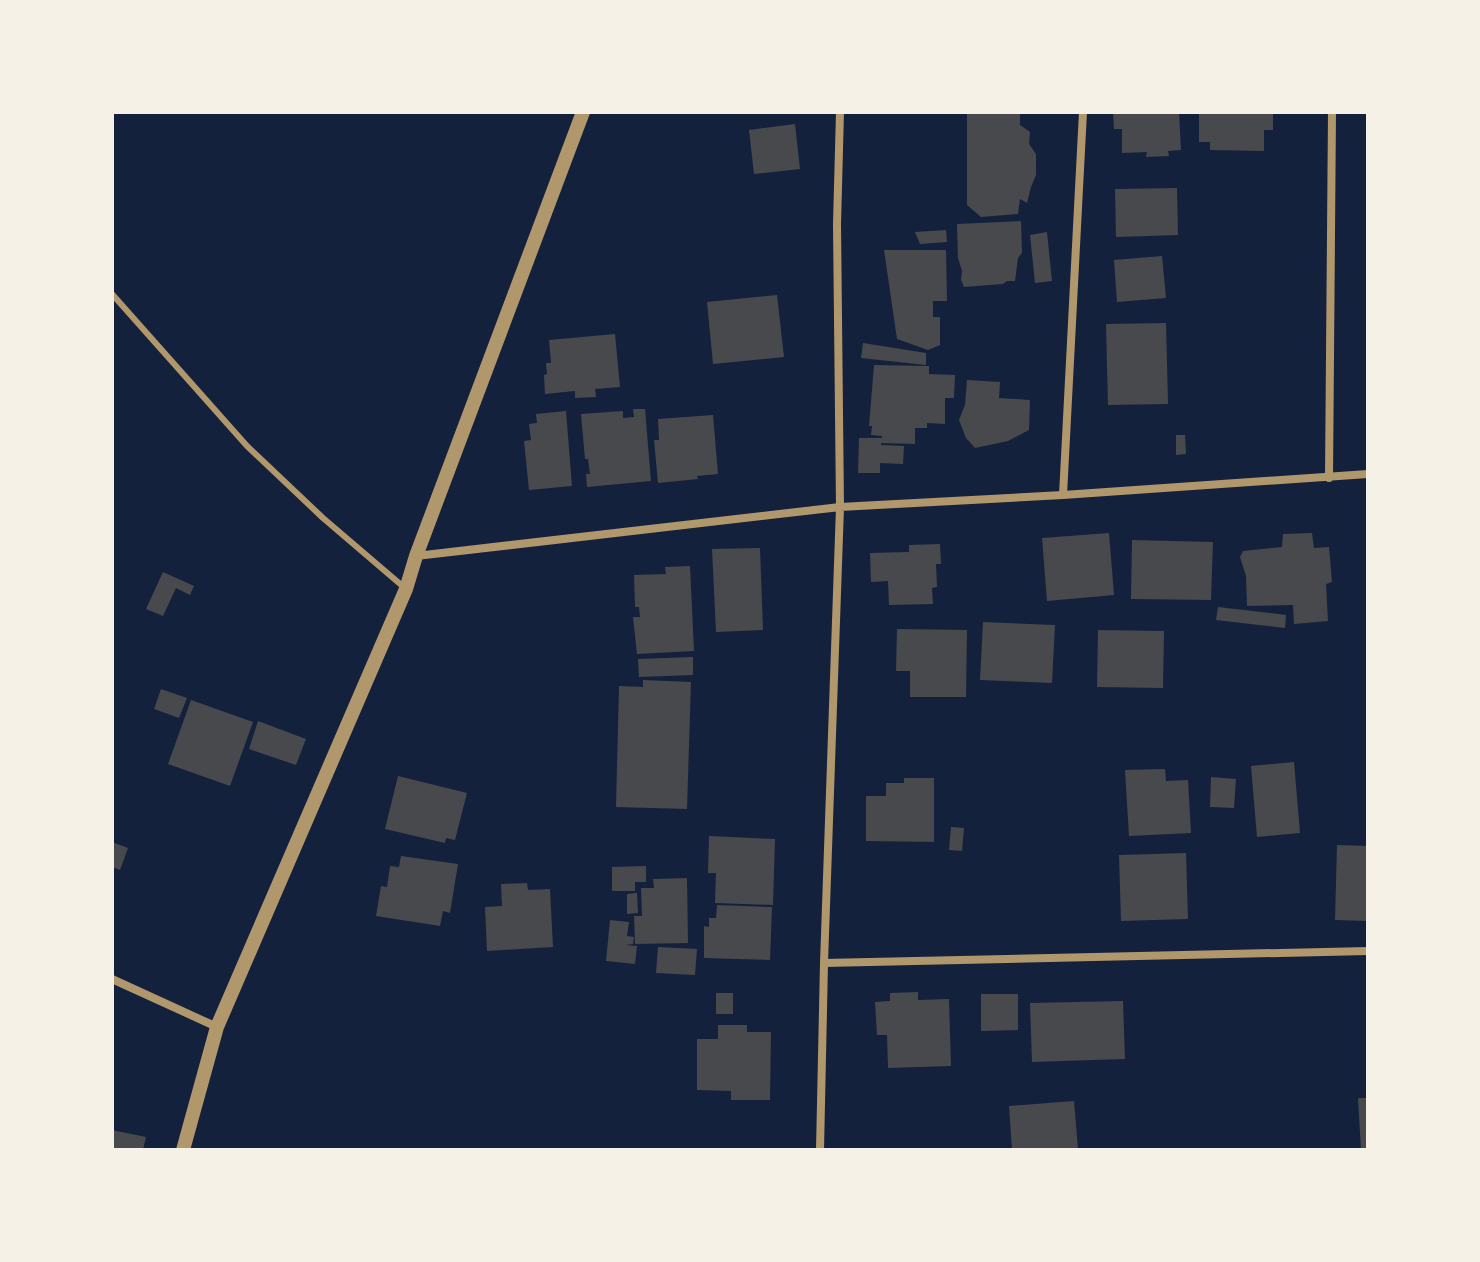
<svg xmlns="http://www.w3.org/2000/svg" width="1480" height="1262" viewBox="0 0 1480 1262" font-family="'Fira Sans Condensed',sans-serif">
<rect width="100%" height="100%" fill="#14213d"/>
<path fill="#48494c" d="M967 112H1020V125L1030 132 1029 144 1036 154V175L1031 187 1027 203 1020 199 1018 214 981 217 967 205Z
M1113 112H1179L1181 150 1168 151 1169 156 1146 157 1147 152 1122 153V129H1114Z
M1199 112H1273V130H1264V151L1210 150V142H1199Z
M795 124 800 169 754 174 749 130Z
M1177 188 1178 235 1116 237 1115 189Z
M1021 221 1022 253 1018 258 1015 281H1007L1003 284 964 287 961 280 962 271 958 258 957 224Z
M946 230 947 242 920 244 915 232Z
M1047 232 1052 281 1035 283 1030 235Z
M884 250H946L947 301H933V317H940V345L928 350 897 339Z
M1162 256 1166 298 1117 302 1114 260Z
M777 295 784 357 713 364 707 302Z
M1166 323 1168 404 1108 405 1106 324Z
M615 334 620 387 595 389 596 397 575 398V391L545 394 544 375 547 374 546 363H551L549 340Z
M863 343 926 353V365L861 358Z
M874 365 929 366V374L955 375 954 398H945V424L927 423V428H915V444L881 443V445L904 446 903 464 880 463V473H858L859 438H882V436L871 435 872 426H869Z
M967 380 1000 382 999 398 1030 400 1029 430 1008 441 975 448 966 438 959 420 965 405Z
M633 409H645L651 481 587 487 586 474H590L588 459H585L581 414 623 411V418L634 417Z
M566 411 572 486 529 490 524 441 531 440 529 424 537 423 536 414Z
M713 415 718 474 697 476 698 479 658 483 654 440H659L658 419Z
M1176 435H1185L1186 454 1176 455Z
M1109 533 1114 595 1047 601 1042 538Z
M1312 533 1314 548 1329 547 1332 582 1326 584 1328 621 1294 624 1293 605 1247 606 1246 576 1240 557 1243 551 1282 547 1283 534Z
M1132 540 1213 542 1211 600 1131 599Z
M940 544 941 564H936L937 587 932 588 933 604 889 605 888 581 871 582 870 553 909 552V545Z
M760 548 763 630 716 632 712 549Z
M690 566 694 651 637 654 633 617H640L639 607H635L634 575 666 574 665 567Z
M163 572 194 586 190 595 176 588 163 616 146 609Z
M1218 607 1286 615 1285 628 1216 620Z
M983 622 1055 625 1052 683 980 680Z
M897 629 967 630 966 697H910V671H896Z
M1098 630 1164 631 1163 688 1097 687Z
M693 657V675L639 677 638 659Z
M643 680 691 682 687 809 616 807 619 686 643 687Z
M161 689 187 698 179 718 154 709Z
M191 700 253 722 230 786 168 764Z
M258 721 306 739 296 765 249 749Z
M1294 762 1300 833 1257 837 1251 766Z
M1165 769 1166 781 1188 780 1191 833 1129 836 1125 770Z
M398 776 467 793 455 840 446 838 445 843 385 829Z
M1211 777 1236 779 1234 808 1210 807Z
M904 778H934V842L866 841V796H886V783H904Z
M951 827 964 828 962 851 949 850Z
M709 836 775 839 773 905 715 903 716 873H708Z
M112 842 128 848 120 870 112 867Z
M1337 845 1368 846V921L1335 920Z
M1186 853 1188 919 1121 921 1119 855Z
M401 856 458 864 450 913 443 911 440 926 376 916 381 886 387 887 390 866 399 867Z
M646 866V882H635V891H612V867Z
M687 878 688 943 635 944 634 916H642L641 888H654L653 879Z
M527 883 528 890 550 889 553 947 487 951 485 907 502 906 501 884Z
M637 893 638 913 627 914V894Z
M717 905 772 907 770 960 704 958V926L709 927V918H716Z
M610 920 629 922 627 936 634 937 633 944 626 945 637 946 635 964 606 961Z
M658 947 697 949 695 975 656 973Z
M918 992V1000L949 999 951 1066 888 1068 887 1035H877L875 1002 890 1001V993Z
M716 993H733V1014H716Z
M981 994H1018V1030L981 1031Z
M1123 1001 1125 1059 1032 1062 1030 1003Z
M718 1025H747V1032H771L770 1100H731V1091L697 1090V1039H718Z
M1358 1098H1368V1150H1361Z
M1074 1101 1078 1149 1012 1150 1009 1106Z
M112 1130 146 1137 143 1150H112Z"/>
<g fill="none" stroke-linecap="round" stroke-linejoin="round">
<path stroke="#b1986c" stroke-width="6" d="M112 294 247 446 323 518 406 589"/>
<path stroke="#b1986c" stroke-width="8" d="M1329 478 1332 112
M1063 495 1083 112
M416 556 840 507 1063 495 1368 474
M824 963 1368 951
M112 979 217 1027
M820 1150 824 963 840 507 837 224 840 112"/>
<path stroke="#b1986c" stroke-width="14" d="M183 1150 217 1027 406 589 416 556 583 112"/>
</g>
<rect width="1480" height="1262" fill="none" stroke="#f6f1e7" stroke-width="228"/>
</svg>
